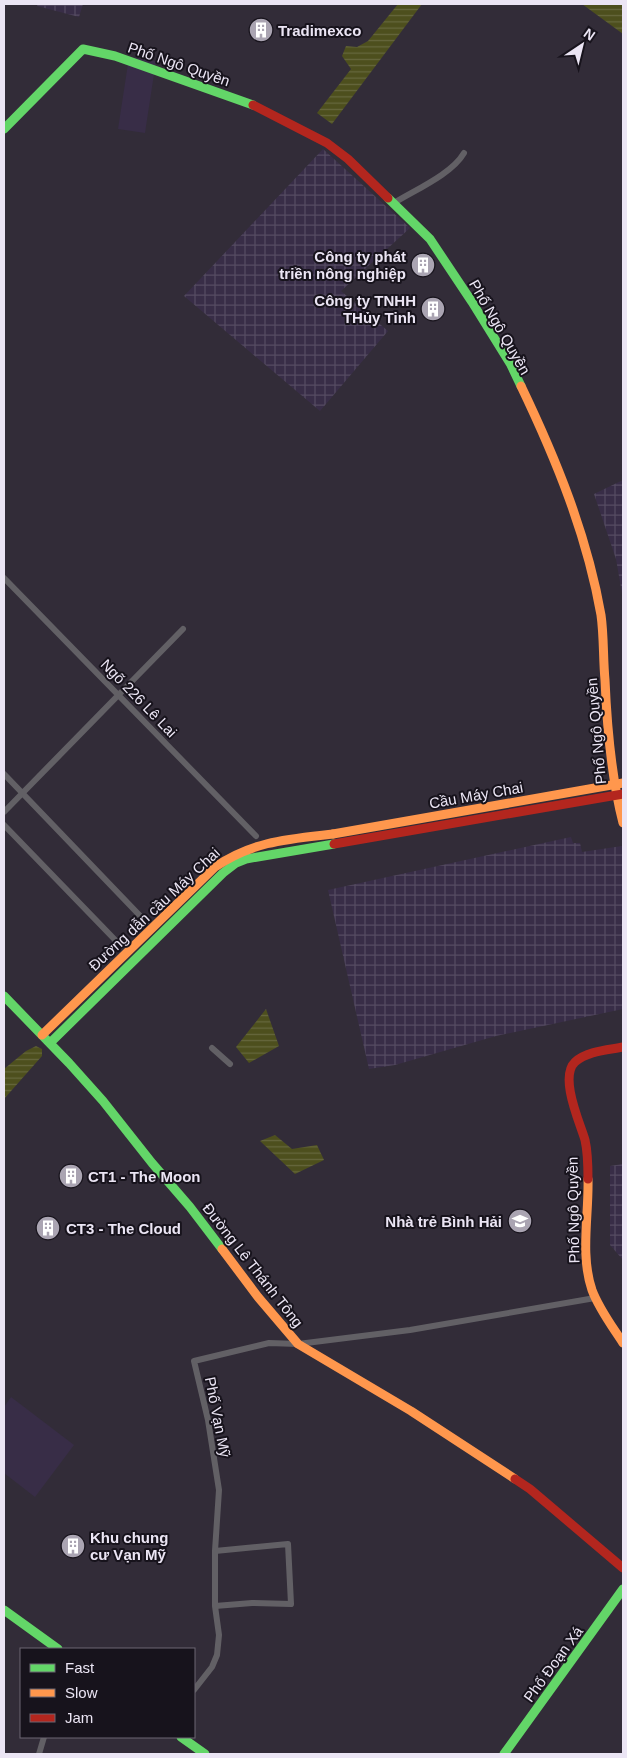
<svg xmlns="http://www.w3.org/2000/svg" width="627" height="1758" viewBox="0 0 627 1758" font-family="Arial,sans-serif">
<defs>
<pattern id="industrial-grid" width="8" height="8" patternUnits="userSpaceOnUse" patternTransform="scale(1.25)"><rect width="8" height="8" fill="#382d47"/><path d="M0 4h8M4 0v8" fill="none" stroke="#554b62"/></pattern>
<pattern id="water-rules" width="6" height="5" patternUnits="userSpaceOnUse" patternTransform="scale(1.25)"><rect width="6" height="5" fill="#4d4f1d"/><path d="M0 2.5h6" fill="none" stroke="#67683e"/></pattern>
</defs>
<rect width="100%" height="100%" fill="#322c38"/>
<path fill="#382d47" d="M129 57 156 61 145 133 118 129Z
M11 1397 74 1445 35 1497 4 1473V1407Z"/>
<path fill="url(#industrial-grid)" d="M38 4H83L79 17 37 6Z
M323 149 410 228 341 291 388 331 320 411 184 296Z
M623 480V599L616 559 594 494Z
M571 837 573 843H580L582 852 622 846 623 852V1009L496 1036 395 1065 369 1069 328 890Z
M623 1164V1260L610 1245V1166Z"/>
<path fill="url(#water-rules)" d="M398 4H422L332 124 317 113 351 69 342 56 346 46 357 47 368 41Z
M582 4H623V34Z
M266 1009 279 1046 249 1063 236 1047Z
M36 1046 42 1049V1056L4 1099V1069L26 1051Z
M275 1135 292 1149 317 1145 324 1160 295 1174 260 1141Z"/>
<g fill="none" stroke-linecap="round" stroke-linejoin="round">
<path stroke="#626065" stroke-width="6" d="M394 203C415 190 452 174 464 153
M4 578 256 836
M4 774 146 922
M4 812 183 629
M4 825 121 946
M212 1048 230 1064
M215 1551 288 1544 291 1604 252 1603 215 1606
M194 1690 212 1667 217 1655 219 1635 215 1606V1551L219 1490 208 1420 194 1361 269 1343 298 1344 410 1330 595 1298
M39 1754 44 1737"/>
<path stroke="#63d668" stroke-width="9" d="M4 129 83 49 115 56 253 105
M388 198 430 239 472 302 511 365 521 386
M4 996 69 1063 103 1101 152 1163 190 1207 222 1249
M50 1043 223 873 236 863 246 859 334 844
M4 1610 58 1649
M181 1737 205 1754
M504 1754 623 1589"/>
<path stroke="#ff974d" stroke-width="9" d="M521 386C556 459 587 535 601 615 604 636 603 659 605 680 607 728 611 776 623 823
M42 1035 215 867C253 841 289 839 333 834
M588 1179C589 1215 580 1255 592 1290 599 1309 612 1326 623 1343
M222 1249 258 1297 298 1344 411 1411 515 1479"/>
<path stroke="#b3261e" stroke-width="9" d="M253 105 327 143 348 159 388 198
M588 1179C588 1166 588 1153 585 1140 580 1123 559 1077 575 1062 587 1051 608 1050 623 1047
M515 1479 530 1489 623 1568"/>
<path stroke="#ff974d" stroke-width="9" d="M333 834 623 783"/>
<path stroke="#b3261e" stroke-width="9" d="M334 844 623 794"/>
</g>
<defs>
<g id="building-disc" transform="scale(1.25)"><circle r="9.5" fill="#aaa4b2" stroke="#17131c"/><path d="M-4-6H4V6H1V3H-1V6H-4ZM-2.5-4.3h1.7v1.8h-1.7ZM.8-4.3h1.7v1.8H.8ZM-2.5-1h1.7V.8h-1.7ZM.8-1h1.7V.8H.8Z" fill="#fff"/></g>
<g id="school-disc" transform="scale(1.25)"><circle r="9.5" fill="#aaa4b2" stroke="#17131c"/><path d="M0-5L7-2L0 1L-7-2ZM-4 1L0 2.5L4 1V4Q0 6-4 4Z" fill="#fff"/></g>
</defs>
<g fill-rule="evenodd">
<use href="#building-disc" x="261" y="30"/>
<use href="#building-disc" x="423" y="265"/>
<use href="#building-disc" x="433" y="309"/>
<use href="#building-disc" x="71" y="1176"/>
<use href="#school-disc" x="520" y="1221"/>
<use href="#building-disc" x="48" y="1228"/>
<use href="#building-disc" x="73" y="1546"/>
</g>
<g text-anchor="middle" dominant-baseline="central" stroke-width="4" stroke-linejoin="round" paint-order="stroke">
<g font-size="15" font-weight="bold" fill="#ebe5f4" stroke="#17131c" text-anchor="start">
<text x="278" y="30">Tradimexco</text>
<text x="406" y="256" text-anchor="end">Công ty phát<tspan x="406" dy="17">triền nông nghiệp</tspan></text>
<text x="416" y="300" text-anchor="end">Công ty TNHH<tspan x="416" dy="17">THủy Tinh</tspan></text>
<text x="88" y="1176">CT1 - The Moon</text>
<text x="502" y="1221" text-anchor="end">Nhà trẻ Bình Hải</text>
<text x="66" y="1228">CT3 - The Cloud</text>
<text x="90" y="1537">Khu chung<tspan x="90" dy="17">cư Vạn Mỹ</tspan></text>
</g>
<g font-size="15" fill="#ebe5f4" stroke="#17131c">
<text transform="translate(179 64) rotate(19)">Phố Ngô Quyền</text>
<text transform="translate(500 327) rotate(60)">Phố Ngô Quyền</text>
<text transform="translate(139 698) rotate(46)">Ngõ 226 Lê Lai</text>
<text transform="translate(596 731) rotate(-95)">Phố Ngô Quyền</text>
<text transform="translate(476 795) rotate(-10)">Cầu Máy Chai</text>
<text transform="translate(154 909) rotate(-43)">Đường dẫn cầu Máy Chai</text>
<text transform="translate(573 1210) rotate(-91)">Phố Ngô Quyền</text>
<text transform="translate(253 1265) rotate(52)">Đường Lê Thánh Tông</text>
<text transform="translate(218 1417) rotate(79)">Phố Vạn Mỹ</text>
<text transform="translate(553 1664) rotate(-54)">Phố Đoạn Xá</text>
</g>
</g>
<rect width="627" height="1758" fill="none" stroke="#ebe5f4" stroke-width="10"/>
<rect x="20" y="1648" width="175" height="90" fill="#17131c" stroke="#6c6772"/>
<rect x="30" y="1664" width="25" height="8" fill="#63d668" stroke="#6c6772"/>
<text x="65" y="1673" font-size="15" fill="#ebe5f4">Fast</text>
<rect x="30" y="1689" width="25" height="8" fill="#ff974d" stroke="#6c6772"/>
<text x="65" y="1698" font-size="15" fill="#ebe5f4">Slow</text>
<rect x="30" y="1714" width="25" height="8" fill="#b3261e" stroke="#6c6772"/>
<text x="65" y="1723" font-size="15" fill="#ebe5f4">Jam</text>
<g transform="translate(582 45) rotate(35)" stroke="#17131c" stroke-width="4" paint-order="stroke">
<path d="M0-4L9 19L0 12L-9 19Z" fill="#ebe5f4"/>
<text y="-8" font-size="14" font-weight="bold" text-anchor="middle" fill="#ebe5f4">N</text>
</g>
</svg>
